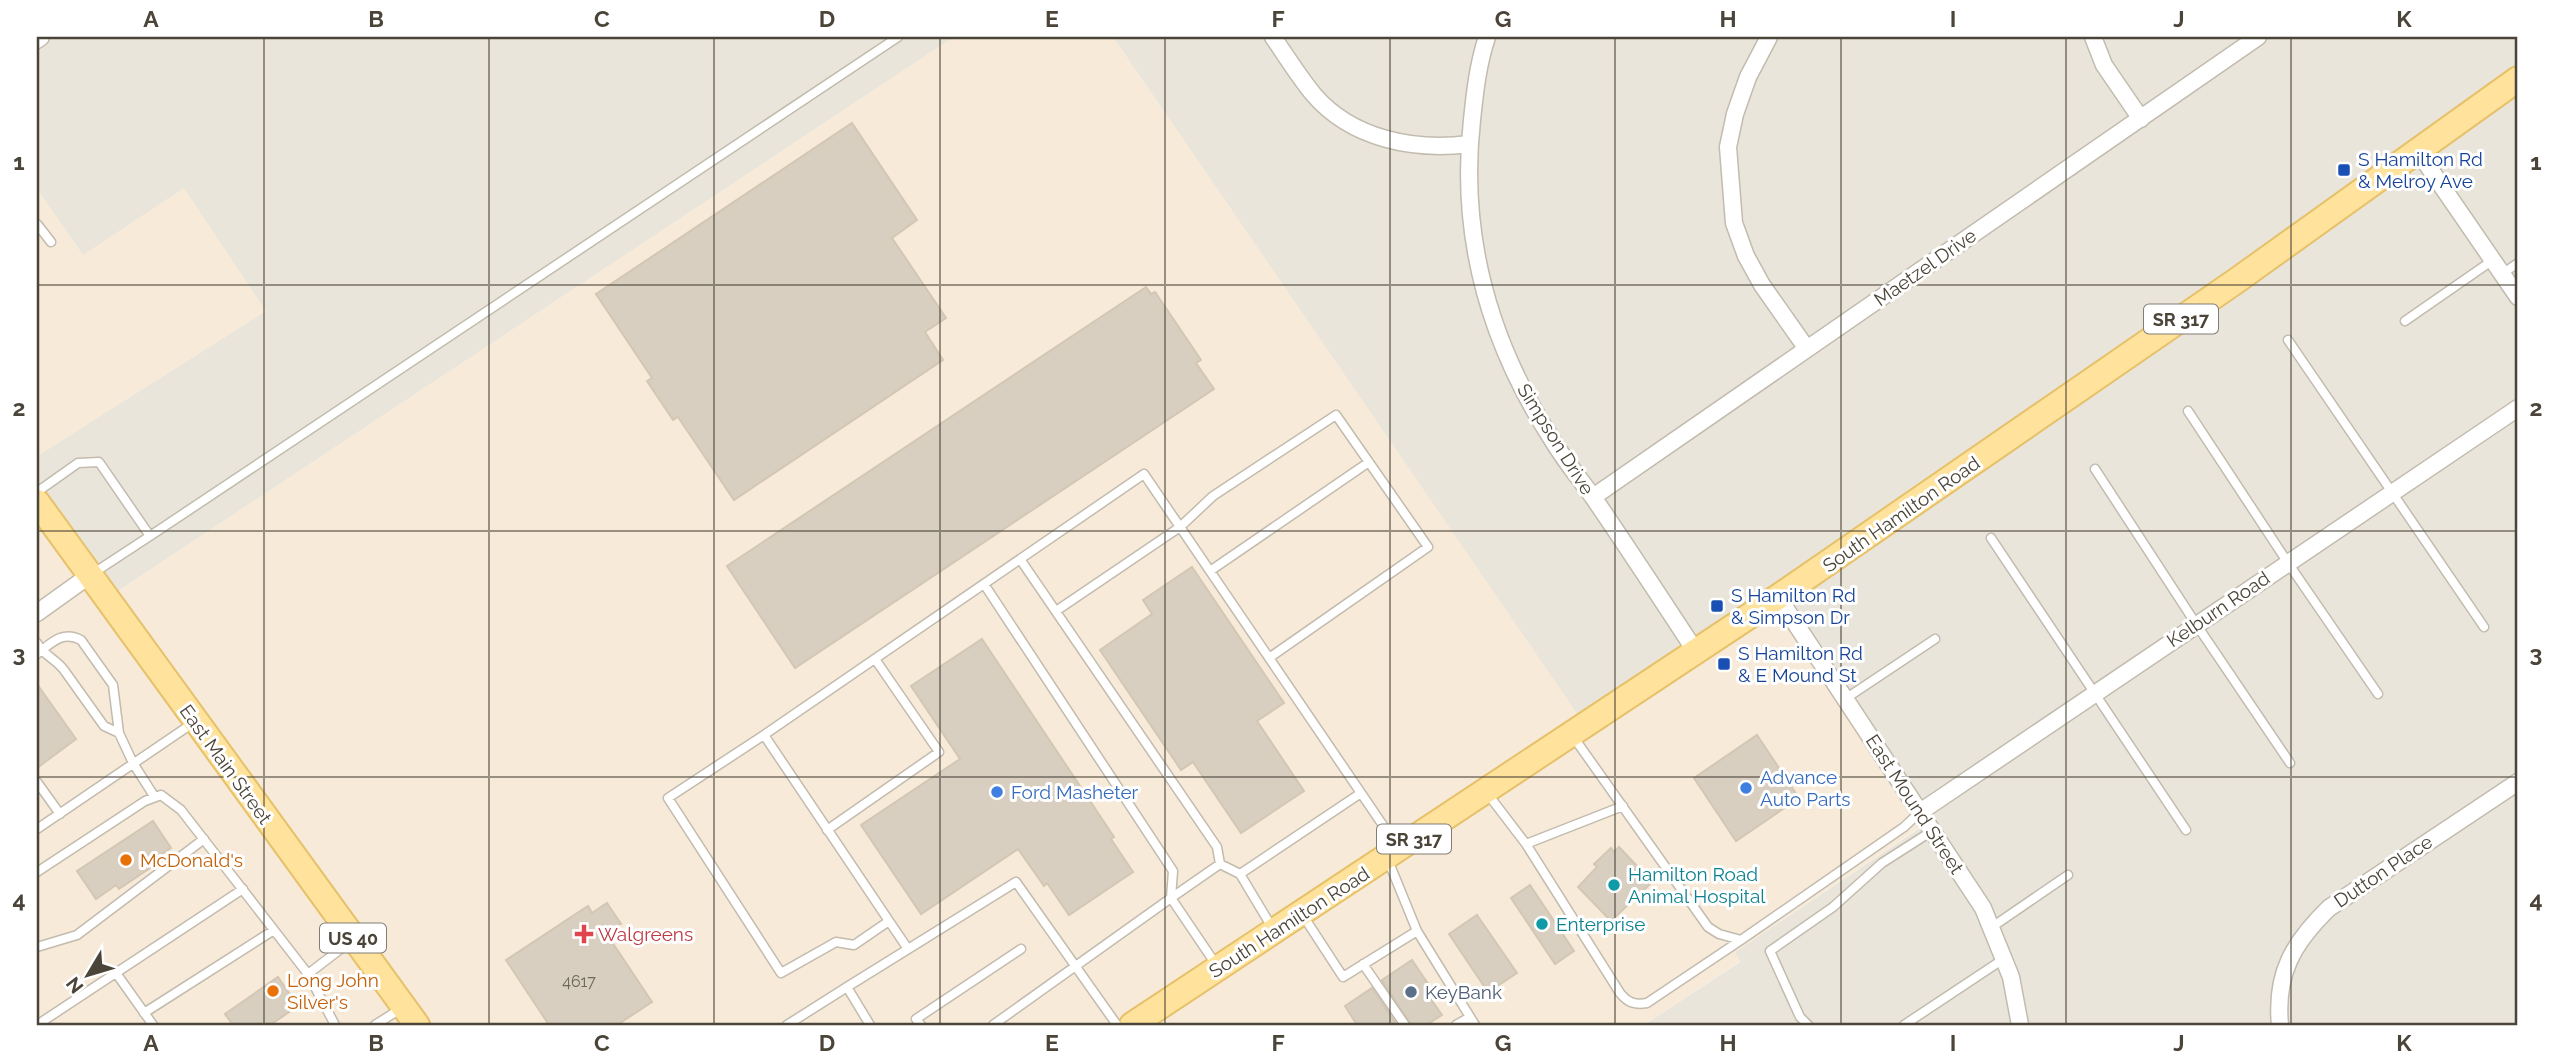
<svg xmlns="http://www.w3.org/2000/svg" width="2555" height="1062" viewBox="0 0 2555 1062" font-family="Raleway,sans-serif">
<rect width="100%" height="100%" fill="#f6f3ec"/>
<path fill="#eae5da" d="M42 37H954L106 599 37 502V456L266 311 83 255 37 189V41Z
M1113 37H2518V1025H1644L1740 962 1735 952 1926 824 1585 726Z"/>
<path fill="#f7ead8" d="M954 37H1113L1585 725 1777 599 1926 823 1735 952 1740 961 1644 1025H37V502L106 599Z
M184 188 266 311 37 456V189L83 255Z"/>
<path fill="#d8cfc1" stroke="#d3c7b4" stroke-width="2" d="M852 123 917 220 892 238 946 318 925 332 943 360 734 500 678 417 673 420 647 381 652 378 596 294Z
M1146 287 1151 294 1155 292 1201 360 1196 363 1214 389 795 668 727 566Z
M1192 567 1284 703 1257 721 1304 791 1241 833 1193 762 1181 770 1100 650 1152 614 1143 600Z
M982 639 1114 837 1111 839 1133 872 1069 915 1047 883 1044 886 1018 849 921 914 861 825 960 759 911 686Z
M37 684 76 739 37 768Z
M1757 735 1799 798 1736 841 1694 778Z
M153 821 171 848 156 858 159 862 119 889 116 885 96 899 77 871Z
M1619 847 1640 869 1637 871 1650 884 1611 921 1578 887 1597 867 1594 864 1611 848 1614 852Z
M1530 885 1574 951 1555 964 1511 898Z
M607 903 621 924 606 933 652 1002 617 1025H549L506 960 588 906 592 913Z
M1477 915 1517 973 1488 992 1449 934Z
M1412 960 1435 994 1430 998 1442 1015 1426 1025H1411L1382 980Z
M278 977 298 1006 270 1025H233L225 1014Z
M1372 988 1397 1025H1357L1345 1006Z"/>
<g fill="none" stroke-linecap="round" stroke-linejoin="round">
<g stroke="#c2bbae" stroke-width="11">
<path id="service" d="M37 224 51 242
M2502 274 2518 263
M2405 321 2493 260
M2288 340 2484 627
M2188 411 2288 563 2378 694
M2095 469 2196 624 2290 763
M37 492 78 463 99 462 150 536 92 574
M150 536 898 37
M1991 538 2186 830
M1020 559 1217 847 1220 864
M1210 571 1369 462
M984 584 1173 871 1171 898
M1056 611 1180 527 1213 496 1336 415 1428 547 1269 658
M37 643C43 655 56 659 64 670L104 726 119 733
M37 654C51 643 63 630 81 640L113 685 119 733 133 763 154 796
M1845 699 1935 639
M764 735 889 921
M1572 735 1708 927 1719 934 1741 940 1904 827 1920 812
M37 782 60 814
M1487 793 1526 844 1623 806
M37 829 193 723
M827 830 939 752 875 659
M1526 844 1620 993C1628 1003 1635 1005 1647 1003L1741 940
M37 872 145 801 161 795 181 810 308 974
M1171 898 1220 864 1240 874
M1302 914 1343 977 1417 931 1388 860
M1992 927 2068 875
M1273 929 1240 874 1361 793
M1417 931 1475 1025
M37 947 77 935 204 839
M908 949 889 921 854 945 836 942 781 973 668 798 764 735 1144 474 1397 846
M1363 964 1405 1025
M116 973 153 1025
M847 987 1016 882 1117 1025
M144 1013 274 930
M37 1025 243 889
M335 1025 308 974 351 941
M375 1025 402 1008
M787 1025 847 987 870 1025
M921 1025 916 1019 1021 949
M993 1025 1171 898 1217 966
M1456 1025 1470 1017
M1808 1025 1800 1017 1770 951 1833 907 1882 863 1932 831
M1904 1025 2005 958"/>
</g>
<g stroke="#c2bbae" stroke-width="19">
<path id="minor" d="M1273 37C1286 56 1299 77 1314 95 1352 139 1414 151 1469 144
M1487 37C1478 64 1475 91 1472 120 1459 236 1490 344 1553 441 1565 461 1580 479 1593 497 1628 548 1662 600 1696 652
M1769 37 1748 77 1735 114 1728 147 1734 223 1746 256 1762 285 1807 349
M2093 37 2104 65 2141 119
M37 40 41 37
M2417 150 2518 297
M1593 497 2258 37
M1778 597 1983 908 2011 977 2020 1025
M37 613 90 575
M1920 812 2518 408
M2280 1025C2275 974 2293 943 2329 908L2518 782"/>
</g>
<g stroke="#e6c16a" stroke-width="28">
<path id="primary" d="M37 502 417 1025
M1132 1025 1778 597 2236 281 2518 79"/>
</g>
<use href="#service" stroke="#fff" stroke-width="8"/>
<use href="#minor" stroke="#fff" stroke-width="16"/>
<use href="#primary" stroke="#ffe39c" stroke-width="24"/>
</g>
<path fill="none" stroke="#4b4439" stroke-width="2" stroke-opacity="0.55" d="M264 37V1025M489 37V1025M714 37V1025M940 37V1025M1165 37V1025M1390 37V1025M1615 37V1025M1841 37V1025M2066 37V1025M2291 37V1025M37 285H2518M37 531H2518M37 777H2518"/>
<g fill="#1a4fb4" stroke="#fff" stroke-width="2.5">
<rect x="2337" y="163" width="14" height="14" rx="3.5"/>
<rect x="1710" y="599" width="14" height="14" rx="3.5"/>
<rect x="1717" y="657" width="14" height="14" rx="3.5"/>
</g>
<g fill="#3f7fe0" stroke="#fff" stroke-width="2.5">
<circle cx="1746" cy="788" r="7"/>
<circle cx="997" cy="792" r="7"/>
</g>
<g fill="#e8710a" stroke="#fff" stroke-width="2.5">
<circle cx="126" cy="860" r="7"/>
<circle cx="273" cy="991" r="7"/>
</g>
<g fill="#0f9aa8" stroke="#fff" stroke-width="2.5">
<circle cx="1614" cy="885" r="7"/>
<circle cx="1542" cy="924" r="7"/>
</g>
<path fill="#e0444e" stroke="#fff" stroke-width="2.5" d="M580.5 923.5h7v7h7v7h-7v7h-7v-7h-7v-7h7z"/>
<circle fill="#5c6f8a" stroke="#fff" stroke-width="2.5" cx="1411" cy="992" r="7"/>
<g text-anchor="middle" dominant-baseline="central" stroke-width="6" stroke-linejoin="round" paint-order="stroke">
<g font-size="16" fill="#6e675b">
<text x="579" y="981">4617</text>
</g>
<g fill="#fff" stroke="#817c74" stroke-width="2">
<rect x="2144" y="304.5" width="74" height="29" rx="5"/>
<rect x="1377" y="824.5" width="74" height="29" rx="5"/>
<rect x="320" y="923.5" width="66" height="29" rx="5"/>
</g>
<g font-size="18" font-weight="bold" fill="#4b4439">
<text x="2181" y="319">SR 317</text>
<text x="1414" y="839">SR 317</text>
<text x="353" y="938">US 40</text>
</g>
<g font-size="19" fill="#164399" stroke="#fff" text-anchor="start">
<text x="2358" y="159">S Hamilton Rd<tspan x="2358" dy="22">&amp; Melroy Ave</tspan></text>
<text x="1731" y="595">S Hamilton Rd<tspan x="1731" dy="22">&amp; Simpson Dr</tspan></text>
<text x="1738" y="653">S Hamilton Rd<tspan x="1738" dy="22">&amp; E Mound St</tspan></text>
</g>
<g font-size="19" fill="#4b4439" stroke="#fff">
<text transform="translate(1925 267) rotate(-35)">Maetzel Drive</text>
<text transform="translate(1556 439) rotate(58)">Simpson Drive</text>
<text transform="translate(1901 514) rotate(-35)">South Hamilton Road</text>
<text transform="translate(2218 609) rotate(-34)">Kelburn Road</text>
<text transform="translate(226 764) rotate(54)">East Main Street</text>
<text transform="translate(1915 804) rotate(57)">East Mound Street</text>
<text transform="translate(2383 871) rotate(-34)">Dutton Place</text>
<text transform="translate(1289 922) rotate(-33)">South Hamilton Road</text>
</g>
<g font-size="19" fill="#366cbe" stroke="#fff" text-anchor="start">
<text x="1760" y="777">Advance<tspan x="1760" dy="22">Auto Parts</tspan></text>
<text x="1011" y="792">Ford Masheter</text>
</g>
<g font-size="19" fill="#c56008" stroke="#fff" text-anchor="start">
<text x="140" y="860">McDonald's</text>
<text x="287" y="980">Long John<tspan x="287" dy="22">Silver's</tspan></text>
</g>
<g font-size="19" fill="#0d838f" stroke="#fff" text-anchor="start">
<text x="1628" y="874">Hamilton Road<tspan x="1628" dy="22">Animal Hospital</tspan></text>
<text x="1556" y="924">Enterprise</text>
</g>
<g font-size="19" fill="#be3a42" stroke="#fff" text-anchor="start">
<text x="598" y="934">Walgreens</text>
</g>
<g font-size="19" fill="#4e5e75" stroke="#fff" text-anchor="start">
<text x="1425" y="992">KeyBank</text>
</g>
</g>
<rect width="2555" height="1062" fill="none" stroke="#ffffff" stroke-width="77"/>
<g transform="translate(88 975) rotate(232)" stroke="#ffffff" stroke-width="5" paint-order="stroke">
<path d="M0-5L12 26L0 18L-12 26Z" fill="#4b4439"/>
<text y="-10" font-size="19" font-weight="bold" text-anchor="middle" fill="#4b4439">N</text>
</g>
<rect x="38" y="38" width="2478" height="986" fill="none" stroke="#4b4439" stroke-width="2.5"/>
<g font-size="23" text-anchor="middle" font-weight="bold" fill="#4b4439">
<text x="151" y="27">A</text>
<text x="376" y="27">B</text>
<text x="602" y="27">C</text>
<text x="827" y="27">D</text>
<text x="1052" y="27">E</text>
<text x="1278" y="27">F</text>
<text x="1503" y="27">G</text>
<text x="1728" y="27">H</text>
<text x="1953" y="27">I</text>
<text x="2179" y="27">J</text>
<text x="2404" y="27">K</text>
<text x="19" y="170">1</text>
<text x="2536" y="170">1</text>
<text x="19" y="416">2</text>
<text x="2536" y="416">2</text>
<text x="19" y="662">3</text>
<text x="2536" y="662">3</text>
<text x="19" y="908">4</text>
<text x="2536" y="908">4</text>
<text x="151" y="1051">A</text>
<text x="376" y="1051">B</text>
<text x="602" y="1051">C</text>
<text x="827" y="1051">D</text>
<text x="1052" y="1051">E</text>
<text x="1278" y="1051">F</text>
<text x="1503" y="1051">G</text>
<text x="1728" y="1051">H</text>
<text x="1953" y="1051">I</text>
<text x="2179" y="1051">J</text>
<text x="2404" y="1051">K</text>
</g>
</svg>
